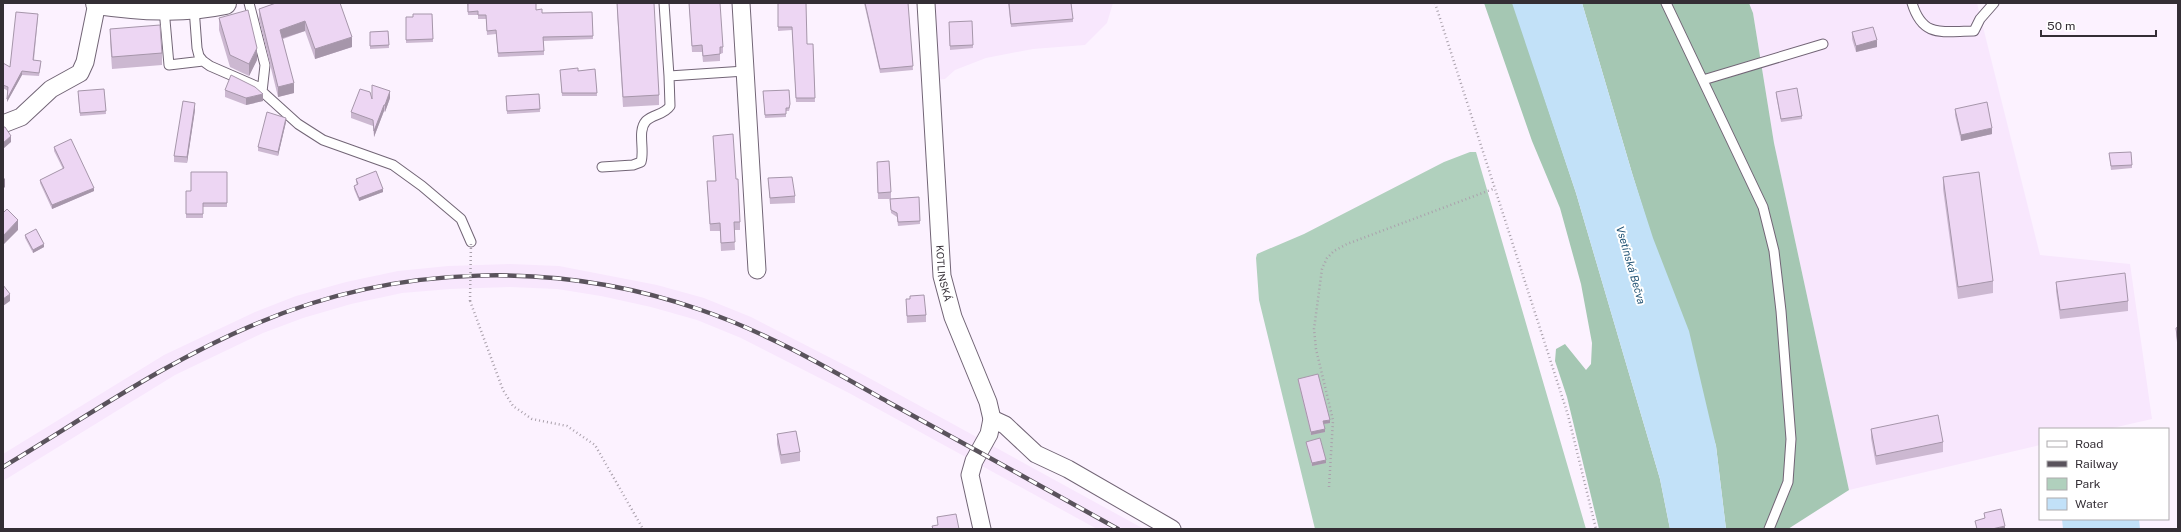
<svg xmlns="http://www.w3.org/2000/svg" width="2181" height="532" viewBox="0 0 2181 532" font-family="'Public Sans',sans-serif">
<rect width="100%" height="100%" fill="#fcf2ff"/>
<path fill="#f8e7fd" d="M932 3H1113L1107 23 1085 45 1033 49 986 58 955 70 945 79 937 80Z
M1749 3H1977L2040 255 2130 264 2152 419 2108 429H2040V445L1849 490 1774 143 1753 13Z
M510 264 559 266 657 285 704 298 751 317 860 373 1144 529H1097L849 393 741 338 697 320 651 307 601 296 557 289 510 287 450 289 402 293 351 304 303 318 263 333 175 375 3 481V454L164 355 255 312 296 296 346 282 398 271 448 266Z"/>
<path fill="#b0d0bd" d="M1470 152H1476L1586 529H1315L1259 300 1256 258 1257 254 1304 234 1444 162Z"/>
<path fill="#a5c7b3" d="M1484 3H1513L1576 193 1660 479 1670 529H1599L1567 397 1555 361 1556 349 1565 344 1586 370 1591 364 1592 343 1581 284 1560 208 1532 141Z
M1582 3H1749L1753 13 1774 143 1849 490 1788 529H1726L1716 446 1632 173Z"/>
<path fill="#c2e1f8" d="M1512 3H1582L1632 173 1653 238 1689 331 1716 446 1726 529H1670L1660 479 1576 193Z
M2062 519H2139L2140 529H2063Z"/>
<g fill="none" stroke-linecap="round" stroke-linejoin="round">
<g stroke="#726576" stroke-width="11">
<path id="lane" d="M249 3 265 65 262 92
M664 3 669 76 745 71
M1666 3 1763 207 1774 251 1781 311 1791 439 1788 482 1769 529
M1912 3C1923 39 1943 31 1974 31L1980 19 1994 3
M194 8 197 48 199 56 203 61 210 66 256 86 298 124 323 140 393 165 422 186 461 219 471 242
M164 9 169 65 203 61
M1703 80 1823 44
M602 167 633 165 641 162C645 150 637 131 646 121 653 114 664 115 670 106L669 76"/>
</g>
<g stroke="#726576" stroke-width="19">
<g id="street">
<path d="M741 3 757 270"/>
<path id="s1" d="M926 3 942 276 953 317 988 402 992 419 989 434 974 461 970 475 982 529"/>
<path d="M3 124 21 117 51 89 80 73 85 62 97 3"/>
<path d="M992 419 1005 425 1036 454 1068 469 1172 529"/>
</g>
</g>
<g stroke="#726576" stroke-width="24">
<path id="secondary" d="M97 3C140 9 183 12 225 3"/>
</g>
<path stroke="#aaa1ac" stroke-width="2.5" stroke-dasharray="1 3" stroke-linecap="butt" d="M1435 3 1568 415 1596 529
M470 301 503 390 513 406 532 419 567 426 595 445 643 529
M1329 487 1333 420 1316 349 1314 329 1322 269 1327 258 1334 251 1347 244 1493 189"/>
<use href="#lane" stroke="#fff" stroke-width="9"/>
<use href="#street" stroke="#fff" stroke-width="17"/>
<use href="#secondary" stroke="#fff" stroke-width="22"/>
<g stroke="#5a535c" stroke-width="4.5">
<path id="rail" d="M3 467C86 417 168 360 258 323 398 264 558 260 701 310 766 332 828 368 888 402 965 444 1041 486 1118 529"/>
</g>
<use href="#rail" stroke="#fff" stroke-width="3" stroke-dasharray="9" stroke-linecap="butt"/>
<path stroke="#aaa1ac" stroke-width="2.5" stroke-dasharray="1 3" stroke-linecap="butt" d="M470 301 471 242"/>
</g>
<path fill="#ccb8d1" d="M276 3 352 47 315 59 305 31 283 39 294 93 278 97 259 19V9Z
M467 3 536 10 542 13 592 12 593 39 544 41V55L498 57 496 34 487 35 486 19H478V15H468Z
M617 3 659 95V105L623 107 617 12Z
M689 3 723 47V53L720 54V61L703 62 702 52H692Z
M778 3 807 44H813L815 102H796L792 30 778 31Z
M864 3H908L913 70 880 73Z
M1008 3 1073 19V22L1011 27Z
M432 14 433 42 406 43V17H413Z
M38 17 34 60 41 64 39 76 22 75 7 102 8 91 3 88V63L10 67Z
M219 18 257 60 249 76 230 67 219 30Z
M949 22 973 45V48L950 50Z
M110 29 162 53V65L112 69 110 41Z
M388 31 389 48 370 49V32Z
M1852 32 1877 47 1856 52 1852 39Z
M595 69 597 96H562L560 70 578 71Z
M104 89 106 114 80 116 78 94Z
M225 90 263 101 246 105 225 97Z
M763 91 790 107 789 111H786V117L765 118Z
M1776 92 1802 116V119L1781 122 1776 95Z
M539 94 540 112 507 114 506 96Z
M390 98 385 112 384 111 374 137 373 126 351 118V112L372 99Z
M1955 109 1992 134 1961 141 1955 115Z
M195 110 187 163 174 162V156Z
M286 122 278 156 258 151V147Z
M713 136 736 179 740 222V230H734L735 250 721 251 720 231H710L707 181H716Z
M54 147 94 191 52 209 40 183V180L63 169 54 151Z
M2109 153 2132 165V168L2111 170Z
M877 168 891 192V199L919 197 920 224 898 226 897 217 891 213 890 199H878Z
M227 172V207H203V218H186V191H191Z
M1943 177 1993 281V293L1958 299 1943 189Z
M768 178 795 196V203L770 204Z
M356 179 383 192 359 201 354 189V186L357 185 356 182Z
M25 235 44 247 33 253 25 238Z
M2056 282 2128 301V311L2060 319 2056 291Z
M906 299H910L926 315V322L907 323Z
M2178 327V351L2176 334V328Z
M1298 379 1330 423 1324 424 1325 432 1311 435 1298 382Z
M1871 429 1943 442V452L1876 465 1871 438Z
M777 434 800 452V461L781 464 777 444Z
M1306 442 1326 463 1312 466 1306 445Z"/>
<path fill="#a696aa" d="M305 21V31L280 39V30Z
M352 37V47L315 59V49Z
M1877 40V47L1856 52V46Z
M257 48V60L249 76V64Z
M22 71V75L7 102V99Z
M294 83V93L278 97V87Z
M390 91V98L385 112V105Z
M263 94V101L246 105V98Z
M195 103V110L187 163V157Z
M384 105V111L374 137V131Z
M286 118V122L278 156V152Z
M1992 128V134L1961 141V135Z
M11 136V142L3 149V143Z
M5 178V187L3 189V180Z
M94 188V191L52 209V205Z
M383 189V192L359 201V198Z
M18 220V230L3 245V236Z
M44 244V247L33 253V250Z
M10 294V301L3 306V299Z
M3 383H4V389L3 390Z
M1330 420V423L1323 424V421Z
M1325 429V432L1311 435V432Z
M1326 460V463L1312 466V463Z
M2005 526V529H1992Z"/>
<path fill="#edd6f3" stroke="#a696aa" d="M276 3H340L352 37 315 49 305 21 280 30 294 83 278 87 259 9Z
M468 3H536V10L542 9V13L592 12 593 36 543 37 544 51 498 53 496 30 487 31 486 15H478V11L468 12Z
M617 3H654L659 95 623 97Z
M689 3H720L723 47H720V54L703 56 702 45 692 46Z
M778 3H806L807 44H813L815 98H796L792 27H778Z
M865 3H908L913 66 880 69Z
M1009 3H1071L1073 19 1011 24Z
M248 10 257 48 249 64 230 55 219 18Z
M16 12 38 14 33 60 41 61 39 73 22 71 7 99 8 87 3 85V63L10 67Z
M413 14H432L433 39 406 40V17H413Z
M972 21 973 45 950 46 949 22Z
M160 25 162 53 112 57 110 29Z
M1873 27 1877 40 1856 46 1852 32Z
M388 31 389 45 370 46V32Z
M578 68V71L595 69 597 93H562L560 70Z
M231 75 255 87 263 94 246 98 225 90Z
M372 85 390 91 385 105H384L374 131 373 120 351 112 360 89 370 92 372 99Z
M1797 88 1802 116 1781 119 1776 92Z
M104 89 106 111 80 113 78 91Z
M789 90 790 104 789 108H786V114L765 115 763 91Z
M539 94 540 109 507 111 506 96Z
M183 101 195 103 187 157 174 156Z
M1987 102 1992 128 1961 135 1955 109Z
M267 112 286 118 278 152 258 147Z
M3 127H5L11 136 3 143Z
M733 134 736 179H738L740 222H734L735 242 721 243 720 223 710 224 707 181H716L713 136Z
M71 139 94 188 52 205 40 180 64 168 54 147Z
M2131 152 2132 165 2111 166 2109 153Z
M889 161 891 192 878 193 877 162Z
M376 171 383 189 359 198 354 186 358 184 356 179Z
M191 172H227V203H203V214H186V191H191Z
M1979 172 1993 281 1958 287 1943 177Z
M792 177 795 196 770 198 768 178Z
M919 197 920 221 898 222 897 213 891 210 890 199Z
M7 209 18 220 3 236V213Z
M36 229 44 244 33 250 25 235Z
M2125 273 2128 301 2060 310 2056 282Z
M3 285 10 294 3 299Z
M924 295 926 315 907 316 906 299H910V296Z
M2178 327V344L2176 328Z
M1318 374 1330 420 1323 421 1325 429 1311 432 1298 379Z
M1938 415 1943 442 1876 456 1871 429Z
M796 431 800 452 781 455 777 434Z
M1320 438 1326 460 1312 463 1306 442Z
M2001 509 2005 526 1992 529H1977L1975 521 1985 518 1984 513Z
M956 514 959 529H933L932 526 938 525 937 517Z"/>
<g text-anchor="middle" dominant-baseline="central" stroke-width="4" stroke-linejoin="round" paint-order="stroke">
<g font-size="10" fill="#342e35" stroke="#fff">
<text stroke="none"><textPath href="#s1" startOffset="271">KOTLINSKÁ</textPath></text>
</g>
<g font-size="11" font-style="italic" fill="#225374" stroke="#fff">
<text transform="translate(1631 265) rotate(74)">Vsetínská Bečva</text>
</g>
</g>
<rect width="2181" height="532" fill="none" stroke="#342e35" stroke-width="8"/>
<rect x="2039" y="428" width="130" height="92" fill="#ffffff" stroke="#aeabae"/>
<rect x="2047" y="441" width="20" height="6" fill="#ffffff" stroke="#aeabae"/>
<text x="2075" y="448" font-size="12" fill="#342e35">Road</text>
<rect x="2047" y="461" width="20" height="6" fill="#5a535c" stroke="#aeabae"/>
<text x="2075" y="468" font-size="12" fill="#342e35">Railway</text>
<rect x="2047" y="478" width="20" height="12" fill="#b0d0bd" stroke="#aeabae"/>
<text x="2075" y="488" font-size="12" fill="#342e35">Park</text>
<rect x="2047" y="498" width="20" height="12" fill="#c2e1f8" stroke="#aeabae"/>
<text x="2075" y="508" font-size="12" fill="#342e35">Water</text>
<path d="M2041 30v6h115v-6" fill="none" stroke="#342e35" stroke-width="2"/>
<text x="2047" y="30" font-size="12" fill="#342e35" stroke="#ffffff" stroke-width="3" paint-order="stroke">50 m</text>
</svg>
